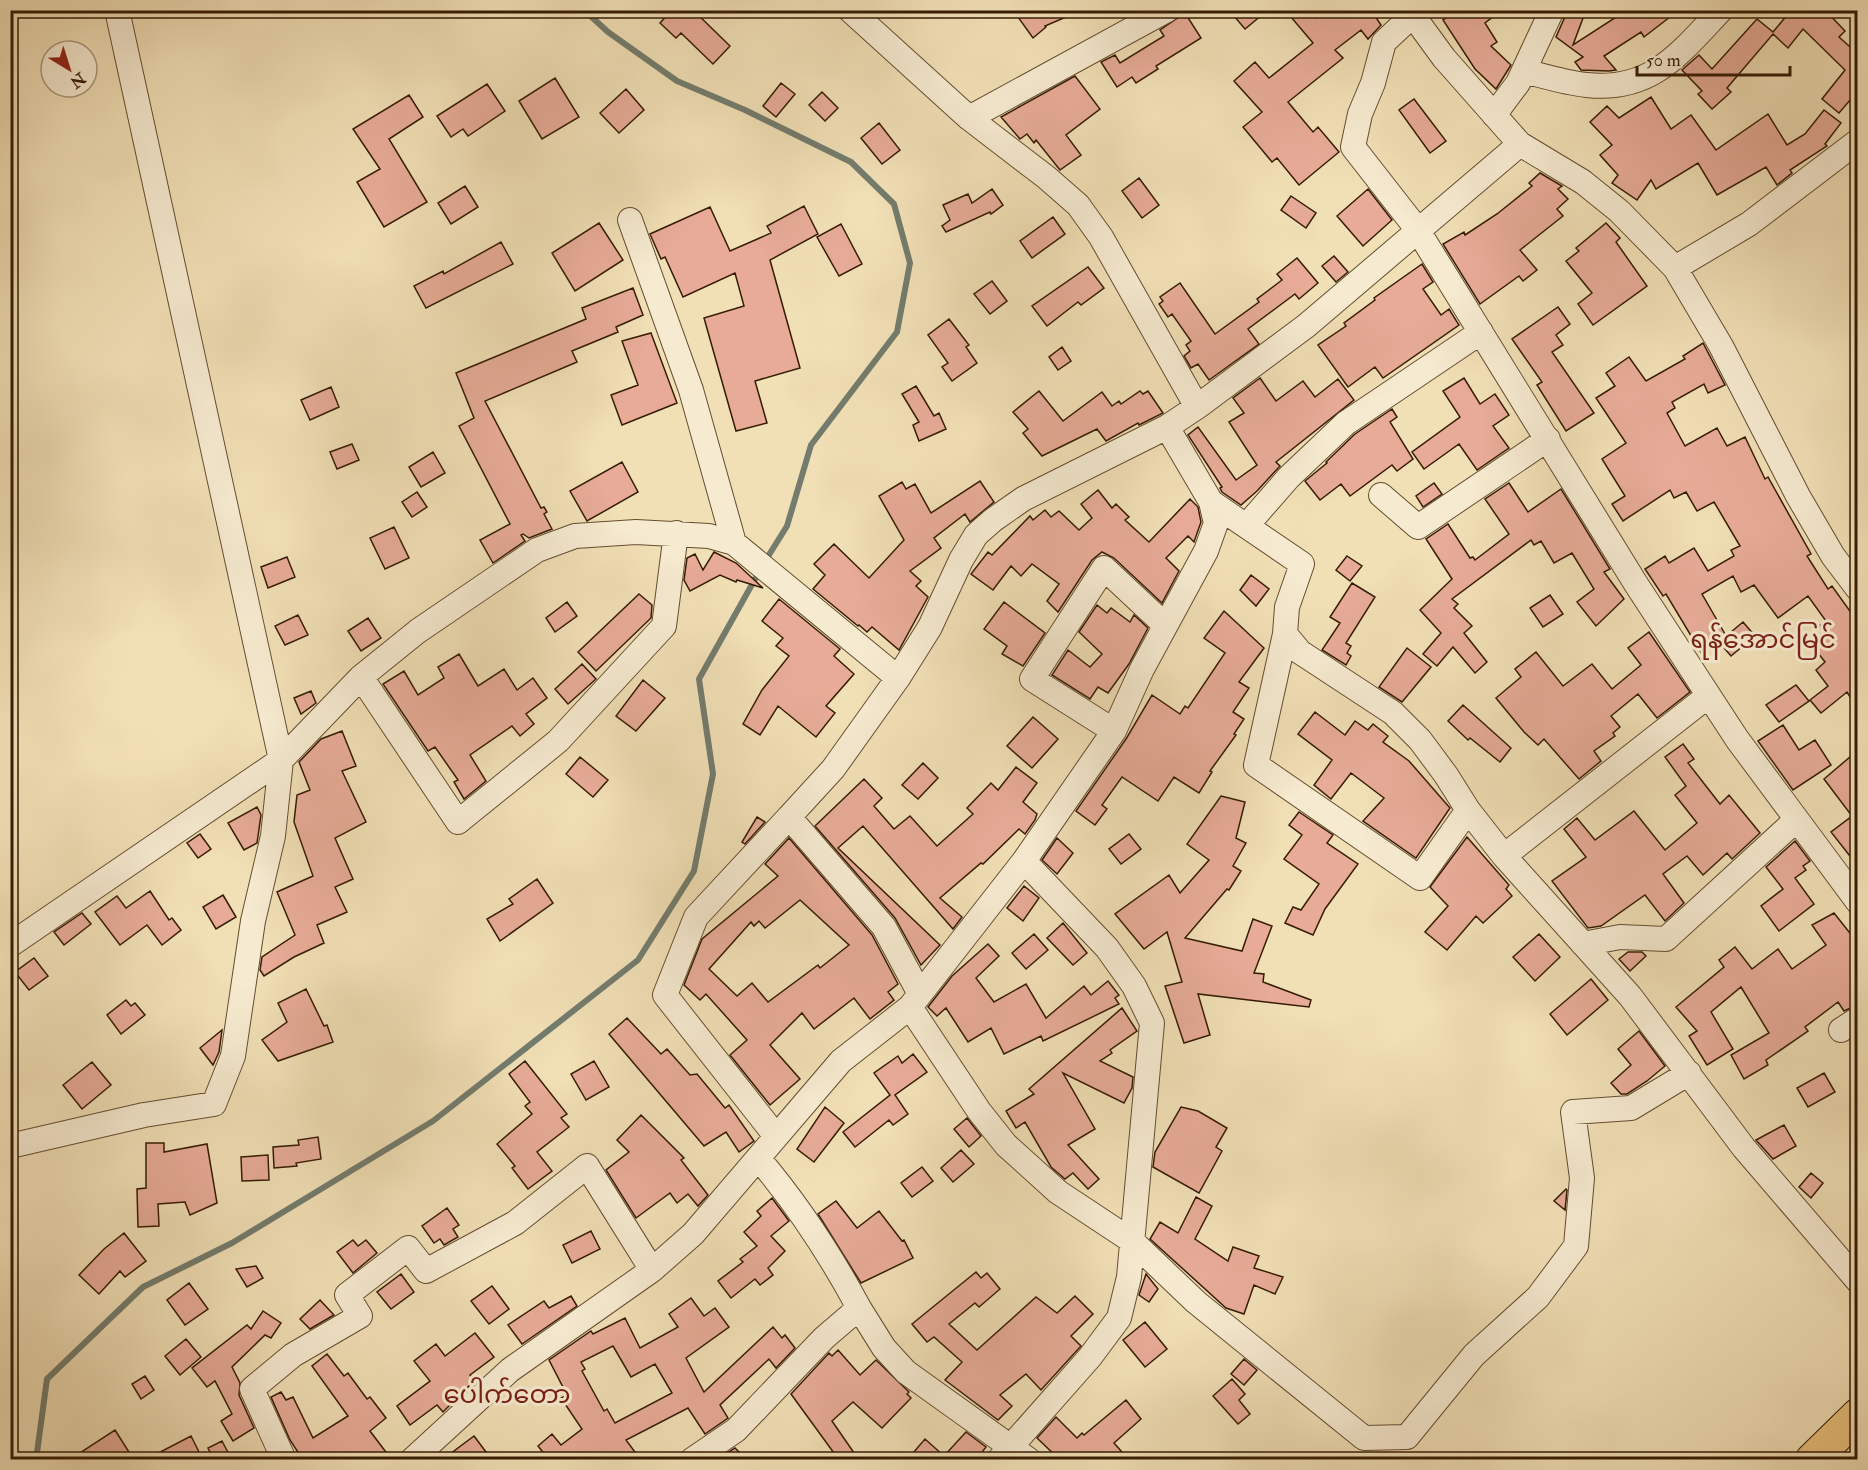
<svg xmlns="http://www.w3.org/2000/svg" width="1868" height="1470" viewBox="0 0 1868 1470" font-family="'IM FELL Double Pica','Noto Sans Myanmar',serif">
<rect width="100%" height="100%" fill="#f1dfb6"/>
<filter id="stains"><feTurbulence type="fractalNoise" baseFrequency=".00333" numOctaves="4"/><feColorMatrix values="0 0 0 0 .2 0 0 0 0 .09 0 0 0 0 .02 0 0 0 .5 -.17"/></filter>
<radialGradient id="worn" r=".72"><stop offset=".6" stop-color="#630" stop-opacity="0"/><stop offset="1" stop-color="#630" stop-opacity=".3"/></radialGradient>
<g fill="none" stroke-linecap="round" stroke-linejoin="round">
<path stroke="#737c6d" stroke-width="6" d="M584 10 608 32 677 81 745 110 851 162 894 204 910 263 897 332 811 445 787 526 764 563
M36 1460 47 1379 143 1287 232 1243 433 1121 638 960 694 871 713 774 699 679 759 572"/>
</g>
<path fill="#e7ab97" stroke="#361c04" stroke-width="1.5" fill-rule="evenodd" d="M672 10H693L730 46 713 64 681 33 676 38 660 23Z
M1013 10H1080V11L1045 26 1046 27 1033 38Z
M1229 10H1268L1245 29Z
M1285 10H1311L1317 18 1327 10H1371L1381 25 1368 39 1361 30 1335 50 1343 58 1288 102 1313 132 1318 127 1339 152 1299 185 1277 158 1272 162 1243 127 1262 112 1234 81 1255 62 1269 78 1313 43Z
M1458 10H1502L1485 23 1497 42 1491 46 1511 65 1496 89 1475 69 1443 20Z
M1568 10H1586L1573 45 1627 10H1679L1644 37 1641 32 1604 56 1616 70 1609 71 1581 70 1575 62 1583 57 1556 37Z
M1785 10H1825L1845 31 1839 37 1857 53V92L1839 113 1822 99 1845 70 1803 29 1788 48 1773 34 1727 88 1731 92 1712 109 1698 94 1702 91 1682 70 1699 55 1712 69 1757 19 1773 32 1788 14Z
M1185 13 1201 38 1156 66 1158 69 1136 83 1132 77 1117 87 1101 62 1115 55 1120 63 1164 36 1160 30Z
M1075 76 1100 109 1066 135 1081 155 1060 170 1036 140 1034 143 1027 134 1020 139 1001 117Z
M555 78 579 117 542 139 519 101Z
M781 83 795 94 776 117 763 106Z
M487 84 505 111 468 136 463 129 451 137 437 116Z
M626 89 644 110 619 133 600 113Z
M822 92 838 108 825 121 809 105Z
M409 95 423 117 389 139 427 202 384 227 357 182 380 169 353 129Z
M1651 97 1671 129 1691 115 1716 150 1768 114 1787 145 1805 134 1824 110 1841 123 1825 144 1827 146 1790 170 1792 173 1777 185 1766 167 1717 195 1698 163 1656 189 1651 180 1637 200 1612 183 1618 175 1600 155 1612 145 1590 122 1607 106 1619 118Z
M1414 99 1446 141 1430 153 1399 110Z
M879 123 900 150 882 164 861 138Z
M1540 173 1562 186 1558 189 1568 199 1557 209 1563 216 1520 250 1537 270 1523 281 1519 276 1480 304 1443 244 1464 232 1465 235 1497 214 1532 186 1529 183Z
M1139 178 1159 205 1142 218 1122 191Z
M465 186 478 207 451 224 438 203Z
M992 189 1003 205 991 214 990 212 946 232 942 226 950 220 943 205 968 194 972 203Z
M1368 189 1392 220 1363 246 1337 216Z
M1291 196 1316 213 1306 228 1281 210Z
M804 206 818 234 770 260 800 368 755 381 767 423 736 431 704 318 744 306 735 273 683 297 665 257 661 259 650 234 710 207 730 251 771 233 767 226Z
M1053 217 1065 234 1032 258 1020 241Z
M599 223 623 260 575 291 552 253Z
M1606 223 1620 238 1616 242 1647 286 1593 325 1578 304 1592 293 1566 261 1579 251 1576 248Z
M841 224 862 264 839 276 817 237Z
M501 242 513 264 426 308 414 286 443 271 444 274Z
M1334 256 1348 272 1336 282 1322 266Z
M1297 258 1318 283 1299 299 1295 294 1248 329 1259 344 1209 380 1198 364 1191 368 1184 356 1190 351 1186 345 1191 341 1172 314 1168 317 1159 304 1163 301 1160 297 1180 283 1215 334 1259 302 1257 299 1282 280 1277 274Z
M1422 264 1433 282 1423 289 1441 315 1449 309 1459 325 1383 378 1375 367 1348 387 1318 345 1346 326 1344 323 1375 300 1374 298Z
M1088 267 1104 288 1081 305 1078 302 1047 326 1032 306Z
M992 281 1007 301 990 314 974 294Z
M633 288 643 315 616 327 618 332 572 351 577 362 485 401 541 508 544 507 547 512 544 514 552 529 529 538 523 534 521 535 525 541 493 563 480 540 510 524 459 426 474 418 456 373 586 319 582 308Z
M1558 307 1570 324 1556 335 1563 345 1552 352 1594 413 1566 431 1537 385 1542 382 1512 339Z
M949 319 969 345 966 347 977 363 952 381 942 367 948 363 928 335Z
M651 333 677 403 622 425 611 395 638 385 622 341Z
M1703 343 1725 385 1708 393 1704 384 1672 402 1675 408 1667 413 1685 446 1717 428 1727 446 1745 437 1765 479 1768 477 1811 554 1807 556 1828 589 1832 586 1857 621V708L1847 692 1821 713 1810 700 1828 686 1816 670 1825 662 1814 648 1828 637 1819 626 1826 621 1808 596 1778 618 1754 585 1741 592 1733 576 1702 594 1725 634 1702 654 1666 594 1663 596 1645 569 1665 556 1669 563 1694 548 1708 571 1734 556 1731 550 1740 546 1714 502 1697 511 1686 492 1674 498 1670 490 1623 521 1612 504 1625 496 1602 459 1626 443 1596 398 1615 386 1606 373 1629 357 1646 381 1685 359 1683 356Z
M1062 347 1071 361 1058 370 1049 357Z
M1260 378 1276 401 1303 381 1315 397 1338 379 1354 400 1276 462 1280 466 1257 491 1241 505 1222 492 1220 488 1222 487 1188 435 1198 427 1236 480 1257 465 1229 422 1244 413 1233 398Z
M1464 378 1480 404 1495 394 1509 415 1493 426 1509 448 1477 470 1459 444 1424 469 1412 452 1460 417 1443 391Z
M916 386 934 416 939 413 946 429 919 441 913 425 919 422 902 394Z
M331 387 339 407 310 420 301 400Z
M1039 391 1063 421 1102 392 1112 406 1119 401 1121 404 1140 391 1143 394 1148 391 1163 413 1139 425 1138 423 1106 441 1097 429 1042 456 1023 433 1028 429 1013 412Z
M1392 409 1397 417 1390 422 1413 459 1397 471 1392 465 1350 496 1341 484 1320 500 1305 481 1327 463 1326 462 1355 434Z
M352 444 359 460 337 469 330 452Z
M433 452 445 473 421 487 409 467Z
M622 462 638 492 587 521 570 491Z
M980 481 994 502 970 522 965 514 934 538 941 548 910 571 921 581 916 586 928 597 899 650 872 627 867 632 859 625 858 626 813 589 825 575 814 564 834 544 869 578 904 540 879 496 902 482 906 489 915 484 931 513Z
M1434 483 1442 494 1423 507 1416 496Z
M1509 483 1528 512 1561 489 1610 569 1604 572 1624 599 1596 626 1577 602 1594 589 1572 553 1554 563 1541 541 1534 545 1531 540 1452 599 1458 604 1454 608 1472 626 1464 633 1487 662 1475 673 1453 647 1437 666 1423 654 1441 633 1420 610 1452 579 1426 539 1448 524 1470 558 1473 557 1475 560 1509 534 1485 499Z
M1098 490 1112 508 1116 504 1129 517 1125 520 1149 542 1190 499 1198 507 1201 522 1194 542 1188 536 1166 558 1179 571 1162 603 1114 558 1102 552 1092 560 1058 612 1047 601 1059 584 1032 564 1021 576 1011 566 993 590 971 574 988 552 992 555 1030 516 1033 520 1045 510 1051 517 1059 511 1079 530 1092 518 1081 504Z
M417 492 427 507 412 517 402 502Z
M394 527 409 558 385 569 370 538Z
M714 552 736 563 763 588 737 580 736 582 720 575 690 591 684 580 687 558 695 554 703 570Z
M1347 556 1362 566 1350 581 1336 570Z
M287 557 295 577 268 588 261 567Z
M1251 575 1269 589 1256 606 1240 590Z
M1352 583 1375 597 1346 643 1351 646 1347 653 1351 656 1346 665 1322 650 1340 623 1330 617Z
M639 594 652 605 651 618 596 671 578 652Z
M1550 595 1563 614 1543 627 1530 608Z
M779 599 840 649 834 656 854 674 826 706 835 713 816 737 778 706 760 735 743 724 762 690 789 656 776 646 783 638 762 621Z
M567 602 577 616 555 632 546 618Z
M1004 602 1045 633 1023 666 1002 654 1007 646 984 629Z
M1097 605 1107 613 1111 608 1130 622 1134 615 1148 628 1129 664 1108 693 1098 687 1090 699 1052 675 1068 650 1090 667 1102 654 1079 632Z
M1224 611 1264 648 1239 682 1249 688 1233 712 1244 719 1234 734 1236 735 1210 771 1212 772 1199 793 1174 777 1158 801 1122 777 1102 805 1107 809 1095 825 1076 811 1126 739 1152 695 1180 714 1185 706 1188 708 1225 653 1204 638Z
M298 615 308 635 285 645 275 626Z
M368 618 381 638 361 651 348 631Z
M1743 622 1755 636 1731 656 1719 642Z
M1649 632 1690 692 1657 718 1638 694 1611 716 1620 727 1613 733 1615 736 1594 751 1601 761 1579 779 1544 739 1538 745 1524 732 1496 698 1521 677 1515 669 1536 652 1563 686 1592 664 1612 689 1641 665 1628 648Z
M1407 648 1431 667 1402 702 1379 687Z
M459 654 478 686 504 669 517 690 533 678 547 698 526 714 534 724 520 736 512 726 470 755 486 781 464 799 454 782 458 780 435 747 428 751 383 684 404 671 418 695 444 678 438 667Z
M582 664 596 679 568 704 555 689Z
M643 680 665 698 636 731 616 716Z
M1796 685 1809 701 1779 722 1766 705Z
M311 691 316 703 301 714 294 698Z
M1463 705 1511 748 1500 762 1470 738 1468 740 1448 721Z
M1315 712 1345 735 1355 721 1368 730 1373 724 1388 736 1383 742 1409 761 1450 808 1416 858 1363 821 1384 798 1351 773 1331 799 1314 785 1332 760 1298 734Z
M1033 717 1058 739 1032 768 1007 746Z
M1783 725 1799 750 1815 740 1831 765 1793 790 1758 741Z
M342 731 356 766 342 771 366 822 335 838 353 879 335 887 347 912 317 925 324 943 294 957 264 976 260 970 262 957 295 935 277 892 313 876 294 822 297 795 310 790 299 762 321 739Z
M1683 744 1694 759 1688 763 1720 804 1729 795 1760 833 1732 859 1727 853 1703 875 1687 856 1663 874 1684 903 1665 921 1645 895 1601 926 1588 928 1552 881 1586 857 1564 829 1577 818 1595 840 1634 811 1665 850 1697 823 1675 795 1686 786 1665 757Z
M1857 751V865L1831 832 1852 816 1824 779Z
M580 757 608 780 593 797 566 774Z
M923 763 938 778 918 799 902 785Z
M1016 767 1037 783 1023 802 1037 814 1035 820 1025 834 1019 829 983 864 981 863 940 898 962 917 953 929 863 826 838 848 940 945 921 965 895 918 815 826 864 779 882 798 874 806 894 829 910 816 937 846 973 814 967 808 991 783 998 790Z
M1221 796 1245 802 1236 838 1246 843 1233 866 1241 871 1229 890 1227 889 1185 938 1242 951 1253 919 1272 926 1254 973 1264 974 1263 982 1311 1000 1309 1007 1198 994 1210 1035 1184 1043 1165 986 1182 982 1167 932 1144 949 1115 914 1169 875 1180 893 1209 860 1187 844Z
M257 807 261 815 257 843 244 850 228 823Z
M1299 812 1333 835 1327 843 1358 864 1325 909 1313 935 1285 923 1293 907 1301 910 1319 884 1284 859 1302 835 1289 825Z
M757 817 765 822 745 844 742 842Z
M200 834 211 849 198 858 187 843Z
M1129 834 1141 849 1121 864 1109 849Z
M1467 837 1509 885 1506 889 1512 896 1483 923 1476 916 1447 950 1425 932 1448 906 1430 887Z
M789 838 872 935 898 984 888 992 894 1000 870 1019 854 998 814 1029 802 1013 770 1045 800 1079 770 1105 730 1055 747 1040 706 994 700 1000 684 985 702 939 778 876 765 864ZM800 900 849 945 820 968 818 965 768 1002 752 983 737 996 709 969 751 922 754 926 759 921 765 928Z
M1057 838 1073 853 1057 874 1042 860Z
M1795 841 1810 861 1803 866 1806 870 1795 878 1814 904 1779 931 1761 906 1783 889 1766 867Z
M537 879 553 903 500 941 487 919 513 904 509 899Z
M1024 886 1039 898 1023 921 1007 908Z
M150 891 169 920 172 918 181 930 162 945 147 925 120 945 95 912 117 896 126 908Z
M223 895 236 917 216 929 203 907Z
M82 913 91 924 64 945 54 932Z
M1834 913 1857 942V1005L1844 1011 1838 1002 1805 1027 1808 1031 1766 1060 1768 1065 1744 1079 1731 1055 1769 1033 1741 987 1711 1012 1733 1049 1707 1065 1689 1036 1697 1031 1676 1007 1724 967 1719 960 1735 947 1752 969 1778 949 1792 969 1826 945 1812 925Z
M1063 923 1087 953 1073 965 1047 938Z
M1034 934 1048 950 1026 969 1012 953Z
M1539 934 1560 957 1535 981 1513 957Z
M988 944 999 956 976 978 994 1002 1026 984 1046 1018 1084 986 1091 995 1108 981 1119 995 1115 998 1119 1004 1043 1041 1041 1036 1004 1054 991 1028 968 1042 946 1008 937 1016 928 1007 952 976Z
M1628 952H1642L1646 956 1630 971 1619 959Z
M34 958 48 976 29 990 15 972Z
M1591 979 1608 1000 1567 1035 1550 1014Z
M306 989 324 1026 327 1025 333 1042 278 1061 262 1040 287 1022 278 1003Z
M126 1000 131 1006 135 1003 145 1015 121 1034 107 1015Z
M1122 1008 1137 1031 1110 1050 1112 1053 1100 1061 1133 1077 1132 1088 1124 1103 1063 1073 1095 1129 1068 1145 1099 1179 1088 1189 1073 1173 1065 1179 1051 1167 1025 1122 1016 1128 1006 1111 1034 1094 1029 1089Z
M627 1018 661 1054 667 1049 690 1075 697 1074 725 1108 729 1105 754 1141 739 1152 726 1132 704 1146 609 1034Z
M222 1030 219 1052 213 1065 200 1048Z
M1639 1031 1665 1066 1647 1081 1627 1094H1621L1611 1083 1631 1065 1618 1049Z
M913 1054 927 1072 895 1095 908 1114 893 1125 889 1120 855 1147 843 1132 890 1095 874 1073 898 1056 902 1063Z
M525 1061 567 1114 561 1118 569 1127 537 1152 552 1171 528 1189 512 1168 515 1166 497 1144 532 1114 525 1106 530 1102 509 1074Z
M594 1061 609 1087 586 1100 571 1074Z
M92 1062 111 1085 82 1109 63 1085Z
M1824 1073 1835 1092 1808 1107 1797 1088Z
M825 1107 844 1123 814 1162 797 1149Z
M1181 1107 1198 1111 1227 1128 1216 1147 1222 1151 1199 1193 1153 1167 1155 1152Z
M641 1115 684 1158 681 1160 708 1195 698 1206 688 1194 677 1203 670 1193 636 1218 606 1170 629 1152 617 1140Z
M967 1118 981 1136 969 1147 954 1129Z
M1784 1125 1796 1146 1773 1159 1756 1140Z
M318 1137 321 1159 296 1163 297 1166 274 1168 273 1147 299 1145 298 1140Z
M146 1143H164V1152L207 1144 217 1203 190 1215 185 1202 158 1204 159 1226 138 1227 137 1189 146 1188Z
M961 1150 974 1164 953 1182 941 1168Z
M268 1155 269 1180 242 1181 241 1157Z
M922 1167 933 1181 912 1197 901 1183Z
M1811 1173 1823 1183 1811 1198 1799 1187Z
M1566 1189 1567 1190 1565 1210 1554 1201Z
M1196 1197 1212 1206 1195 1239 1228 1261 1233 1247 1259 1256 1254 1268 1283 1277 1275 1294 1254 1285 1244 1314 1226 1308 1150 1239 1160 1222 1178 1233Z
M772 1198 789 1221 771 1236 785 1251 768 1268 773 1275 760 1285 755 1279 731 1298 718 1281 743 1262 740 1259 757 1246 744 1232 761 1216 757 1211Z
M836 1201 857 1228 879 1211 902 1241 904 1240 913 1258 861 1283 818 1214Z
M447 1208 459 1225 453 1229 458 1237 444 1245 440 1239 434 1243 422 1226Z
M591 1231 600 1249 572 1263 563 1245Z
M124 1233 146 1261 125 1277 120 1271 99 1294 79 1275 104 1249Z
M353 1240 358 1246 366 1240 377 1253 353 1273 337 1252Z
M256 1266 263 1278 247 1287 236 1269Z
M976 1272 981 1278 987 1273 1000 1289 979 1307 975 1303 949 1324 977 1350 1036 1297 1057 1313 1075 1296 1093 1314 1071 1336 1081 1346 1041 1390 1026 1374 1000 1395 1012 1406 998 1420 945 1380 962 1362 934 1337 927 1342 912 1324Z
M401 1274 414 1292 391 1309 377 1292Z
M1146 1274 1158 1289 1149 1302 1139 1295Z
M189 1283 208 1309 185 1325 167 1300Z
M492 1286 509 1309 489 1324 471 1301Z
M571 1296 577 1306 522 1344 508 1325 544 1301 549 1308Z
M691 1298 704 1316 715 1308 729 1327 686 1358 704 1392 773 1327 782 1338 785 1335 795 1348 776 1368 769 1359 720 1405 728 1418 705 1434 688 1408 626 1440 635 1452 623 1460H541L546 1456 538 1446 552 1434 561 1445 582 1429 561 1398 567 1395 549 1360 591 1331 593 1334 625 1318 640 1348 678 1327 669 1314ZM613 1346 631 1377 655 1364 672 1393 615 1423 607 1409 604 1411 582 1371 585 1369 581 1362Z
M320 1300 334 1315 310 1329 300 1319Z
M263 1311 281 1323 271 1338 265 1335 232 1367 240 1383 239 1395 254 1428 233 1441 221 1421 232 1414 215 1381 207 1387 192 1368 247 1325 251 1329Z
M1145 1322 1167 1349 1145 1367 1123 1340Z
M475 1333 494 1357 470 1375 475 1380 443 1412 437 1405 410 1425 397 1406 430 1381 414 1361 436 1344 445 1356Z
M186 1339 201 1357 180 1375 165 1356Z
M838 1350 860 1375 876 1360 909 1392 907 1394 911 1398 882 1428 853 1402 832 1421 859 1460H839L791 1394 829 1353 832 1356Z
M327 1354 344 1376 348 1373 367 1399 370 1397 386 1418 370 1431 392 1460H303L290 1440 271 1397 281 1392 286 1400 293 1397 313 1438 348 1416 312 1366Z
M1244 1359 1257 1370 1244 1385 1231 1374Z
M145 1376 154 1390 141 1399 132 1384Z
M1232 1379 1245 1394 1239 1400 1250 1414 1238 1424 1213 1396Z
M1126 1400 1141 1419 1114 1443 1129 1460H1060L1037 1438 1056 1417 1077 1438 1082 1433 1084 1435Z
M115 1430 134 1460H69Z
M966 1432 986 1447 976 1460H907L925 1439 944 1456Z
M191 1436 200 1454 190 1460H145Z
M474 1436 486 1452 477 1460H442Z
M222 1441 232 1460H214L208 1448Z
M735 1448 739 1452 729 1460 720 1458Z"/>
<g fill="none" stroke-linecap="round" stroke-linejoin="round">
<g stroke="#654d30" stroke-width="26">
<path id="minor" d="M850 10 969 118 1046 177 1078 205 1101 237 1197 407
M1409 10 1444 58 1520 144 1583 182 1619 211 1675 268 1721 346 1798 496 1833 556 1858 589
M1412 16 1384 42 1373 83 1360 114 1353 147 1417 229 1636 584 1737 739 1858 902
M1524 71C1544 76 1566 83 1587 85 1652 92 1680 53 1721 10
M1494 115 1518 83 1552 10
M969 118 1167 10
M630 220 691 390 734 543
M1675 268 1749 224 1858 141
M1381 495 1418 527 1548 439
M1211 502 1302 564 1287 607 1285 634 1300 652 1393 713 1420 740 1446 775 1468 810 1504 856 1630 996 1744 1148 1858 1281
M1248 524 1289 477 1346 423 1481 332
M1285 634 1256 765 1420 878 1468 810
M361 677 458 822 558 741 664 626 676 533
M898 678 833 769 789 817 884 927 920 994
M1114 731 1032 679 1104 568 1165 625
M1504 856 1708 696
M1583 944 1620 937 1666 939 1795 821
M10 945 281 760 361 677 418 631 537 550 575 536 636 532 709 536 734 543 898 678 930 627 961 560 976 535 993 520 1023 499 1167 427 1197 407 1306 326 1520 144
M910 1007 979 1111 1006 1145 1058 1192 1132 1241 1196 1302 1364 1438 1407 1437 1474 1355 1538 1297 1576 1246 1582 1178 1573 1112 1631 1108 1689 1073
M1841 1030 1858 1019
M775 1135 665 995 696 917 789 817
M10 1146 144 1115 214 1104 233 1056 253 921 273 836 281 760 117 10
M859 1308 884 1348 906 1372 1029 1460
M284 1460 252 1389 293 1355 360 1316 347 1295 408 1248 426 1271 515 1223 587 1166 652 1270
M412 1460 510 1370 652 1270 693 1234 841 1061 910 1007 1024 861 1114 731 1142 669 1206 551 1216 523 1211 502 1167 427
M692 1460 736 1430 824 1338 859 1308C830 1254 798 1205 758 1158
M999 1460 1090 1357 1119 1318 1129 1277 1152 1023 1134 986 1107 948 1024 861"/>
</g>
<g stroke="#361c04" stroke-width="35">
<path id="primary" d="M1812 1460 1858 1415"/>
</g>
<use href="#minor" stroke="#f6ead0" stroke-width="24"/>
<use href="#primary" stroke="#e8c07b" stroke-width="33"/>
</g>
<g text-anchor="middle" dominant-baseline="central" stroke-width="6" stroke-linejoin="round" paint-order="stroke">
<g font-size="26" fill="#7a1f14" stroke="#f6ead0">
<text x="1763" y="640">ရန်အောင်မြင်</text>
<text x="507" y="1395">ပေါက်တော</text>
</g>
</g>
<rect width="1868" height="1470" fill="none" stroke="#f1dfb6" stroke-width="36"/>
<rect x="12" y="12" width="1844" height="1446" fill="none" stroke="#361c04" stroke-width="3"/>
<rect x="18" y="18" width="1832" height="1434" fill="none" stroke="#361c04" stroke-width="1.5"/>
<g transform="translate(69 69) rotate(142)"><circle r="28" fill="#f6ead0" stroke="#a9987e" stroke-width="1.5"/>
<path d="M0-4.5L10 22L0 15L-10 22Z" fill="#8f2418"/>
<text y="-9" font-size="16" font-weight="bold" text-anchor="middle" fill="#361c04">N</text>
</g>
<path d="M1637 66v9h153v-9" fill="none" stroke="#361c04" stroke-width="3"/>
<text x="1646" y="66" font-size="18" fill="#361c04" stroke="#f6ead0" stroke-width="4.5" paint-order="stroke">50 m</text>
<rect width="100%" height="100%" filter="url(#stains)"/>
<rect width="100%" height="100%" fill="url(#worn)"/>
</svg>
